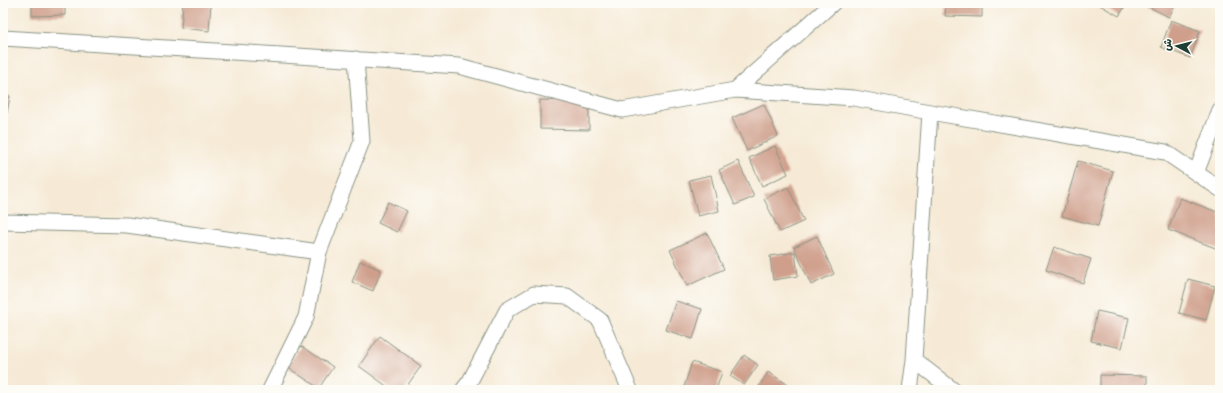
<svg xmlns="http://www.w3.org/2000/svg" width="1223" height="393" viewBox="0 0 1223 393" font-family="Caveat,'Playpen Sans Arabic',sans-serif">
<rect width="100%" height="100%" fill="#fdfcf7"/>
<filter id="ink" filterUnits="userSpaceOnUse"><feTurbulence type="fractalNoise" baseFrequency=".025" numOctaves="2"/><feDisplacementMap in="SourceGraphic" scale="8" xChannelSelector="R" yChannelSelector="G"/><feConvolveMatrix kernelMatrix="1 2 1 2 8 2 1 2 1" color-interpolation-filters="sRGB"/></filter>
<filter id="wash" filterUnits="userSpaceOnUse"><feTurbulence type="fractalNoise" baseFrequency=".012" numOctaves="4" result="noise"/><feDisplacementMap in="SourceGraphic" scale="16" xChannelSelector="R" yChannelSelector="G"/><feGaussianBlur stdDeviation="0.9" result="paint"/><feColorMatrix in="noise" values="0 0 0 0 0 0 0 0 0 0 0 0 0 0 0 0 0 1.4 0 .05"/><feComposite in="paint" operator="in"/></filter>
<g filter="url(#wash)">
<rect width="100%" height="100%" fill="#f6ead6"/>
<g id="blocks">
<path fill="#cf9f8b" d="M32 3H65V15L32 16Z
M183 3H211L209 31 181 28Z
M946 3H982V17L945 16Z
M1096 3H1127L1119 16Z
M1149 3H1176L1169 17 1147 6Z
M1171 20 1200 31 1190 58 1161 47Z
M3 65 6 66 5 82H3Z
M3 95 10 96 7 113H3Z
M540 100 589 101V130L540 129Z
M764 104 778 136 747 151 732 118Z
M775 146 788 174 762 186 749 158Z
M738 161 754 197 735 205 719 170Z
M1078 161 1113 171 1098 226 1062 216Z
M711 175 719 211 698 216 689 180Z
M788 187 804 221 780 232 764 199Z
M1180 198 1220 213V244L1218 249 1168 230Z
M388 202 407 211 397 232 378 223Z
M707 233 724 269 687 286 670 250Z
M817 236 834 274 811 285 794 247Z
M1054 247 1091 259 1083 283 1046 270Z
M795 252 798 276 773 280 770 256Z
M360 261 381 270 373 291 352 282Z
M1188 279 1215 286 1206 320 1179 313Z
M676 301 702 309 693 339 666 330Z
M1097 311 1129 318 1122 348 1091 341Z
M380 336 421 366 404 390H392L359 366Z
M301 346 333 367 319 388 287 367Z
M744 355 758 365 744 385 730 376Z
M692 362 722 372 716 390H683Z
M768 372 787 384 783 390H762L758 388Z
M1100 375 1147 376V390H1100Z"/>
</g>
</g>
<g filter="url(#ink)">
<use href="#blocks" fill-opacity="0" stroke="#8a9485" stroke-width="1"/>
<g fill="none" stroke-linecap="round" stroke-linejoin="round">
<g stroke="#8a9485" stroke-width="17">
<path id="minor" d="M3 38 459 66 622 110 735 90 854 98 930 112 1165 152 1220 189
M735 90 833 3
M1196 173 1220 110
M3 222 127 225 319 252
M914 360 953 390
M270 390 306 317 319 252 362 141 356 59
M463 390 470 381 507 310 534 294 567 296 600 320 630 390
M910 390 914 360 930 112"/>
</g>
<use href="#minor" stroke="#fff" stroke-width="15"/>
</g>
</g>
<rect width="1223" height="393" fill="none" stroke="#fdfcf7" stroke-width="16"/>
<g transform="translate(1177 46) rotate(277)" stroke="#fdfcf7" stroke-width="3" paint-order="stroke">
<path d="M0-3L7 15L0 10L-7 15Z" fill="#1f3d34"/>
<text y="-6" font-size="11" font-weight="bold" text-anchor="middle" fill="#1f3d34">ش</text>
</g>
</svg>
